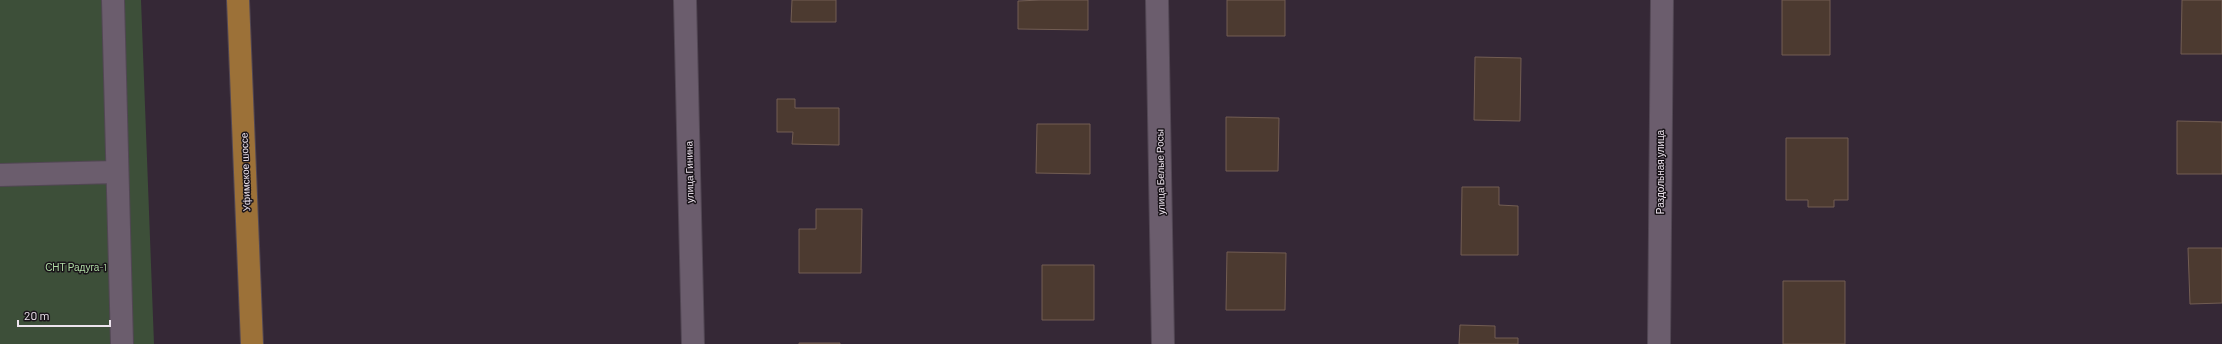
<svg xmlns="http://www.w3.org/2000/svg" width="2222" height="344" viewBox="0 0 2222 344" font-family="Barlow,sans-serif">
<rect width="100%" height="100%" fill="#352836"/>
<path fill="#3d4f39" d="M0 0H141L154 344H0Z"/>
<path fill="#4c3a30" stroke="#725d53" d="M792 0H836V22H791Z
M1041 0H1088V30L1018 29V1Z
M1227 0H1285V36H1227Z
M1782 0H1830V55H1782Z
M2182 0H2222V54H2181Z
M1475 57 1521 58 1520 121 1474 120Z
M777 99H795V108H839V145L792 144 793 132H777Z
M1226 117 1279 118 1278 171H1226Z
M2177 121 2222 122V174H2177Z
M1037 124H1090V174L1036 173Z
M1786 138H1848V200H1834V207H1808V200H1786Z
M1462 187H1499V205L1518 206V255H1461Z
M816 209H862L861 273H799V229H816Z
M2188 248H2222V303L2190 304Z
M1227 252 1286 253 1285 310H1226Z
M1042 265H1094V320H1042Z
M1783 281H1845V344H1783Z
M1460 325 1495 326V338H1518V344H1459Z
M799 343H840V344H799Z"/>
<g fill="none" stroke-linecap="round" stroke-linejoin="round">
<g stroke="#524754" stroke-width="24">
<path id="minor" d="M113 0 122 344
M685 0 693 344
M1157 0 1163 344
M0 175 116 172
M1659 344 1662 0"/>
</g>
<g stroke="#524754" stroke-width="24">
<path id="major" d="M238 0 252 344"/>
</g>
<use href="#minor" stroke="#6b5d6d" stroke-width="22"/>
<use href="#major" stroke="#9c7138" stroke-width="22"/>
</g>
<g text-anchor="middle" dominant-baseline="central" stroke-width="3" stroke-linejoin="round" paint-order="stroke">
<g font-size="10" fill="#ede4ee" stroke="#191319">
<text transform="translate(245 172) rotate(-92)">Уфимское шоссе</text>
<text transform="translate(689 172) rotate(-91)">улица Гинина</text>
<text transform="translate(1160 172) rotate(-91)">улица Белые Росы</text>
<text transform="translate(1660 172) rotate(-90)">Раздольная улица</text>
</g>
<g font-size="10" fill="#b0dca5" stroke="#191319">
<text x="76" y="267">СНТ Радуга-1</text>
</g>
</g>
<path d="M18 320v6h92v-6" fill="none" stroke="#ede4ee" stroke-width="2"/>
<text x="24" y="320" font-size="12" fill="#ede4ee" stroke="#191319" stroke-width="3" paint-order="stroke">20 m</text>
</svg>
